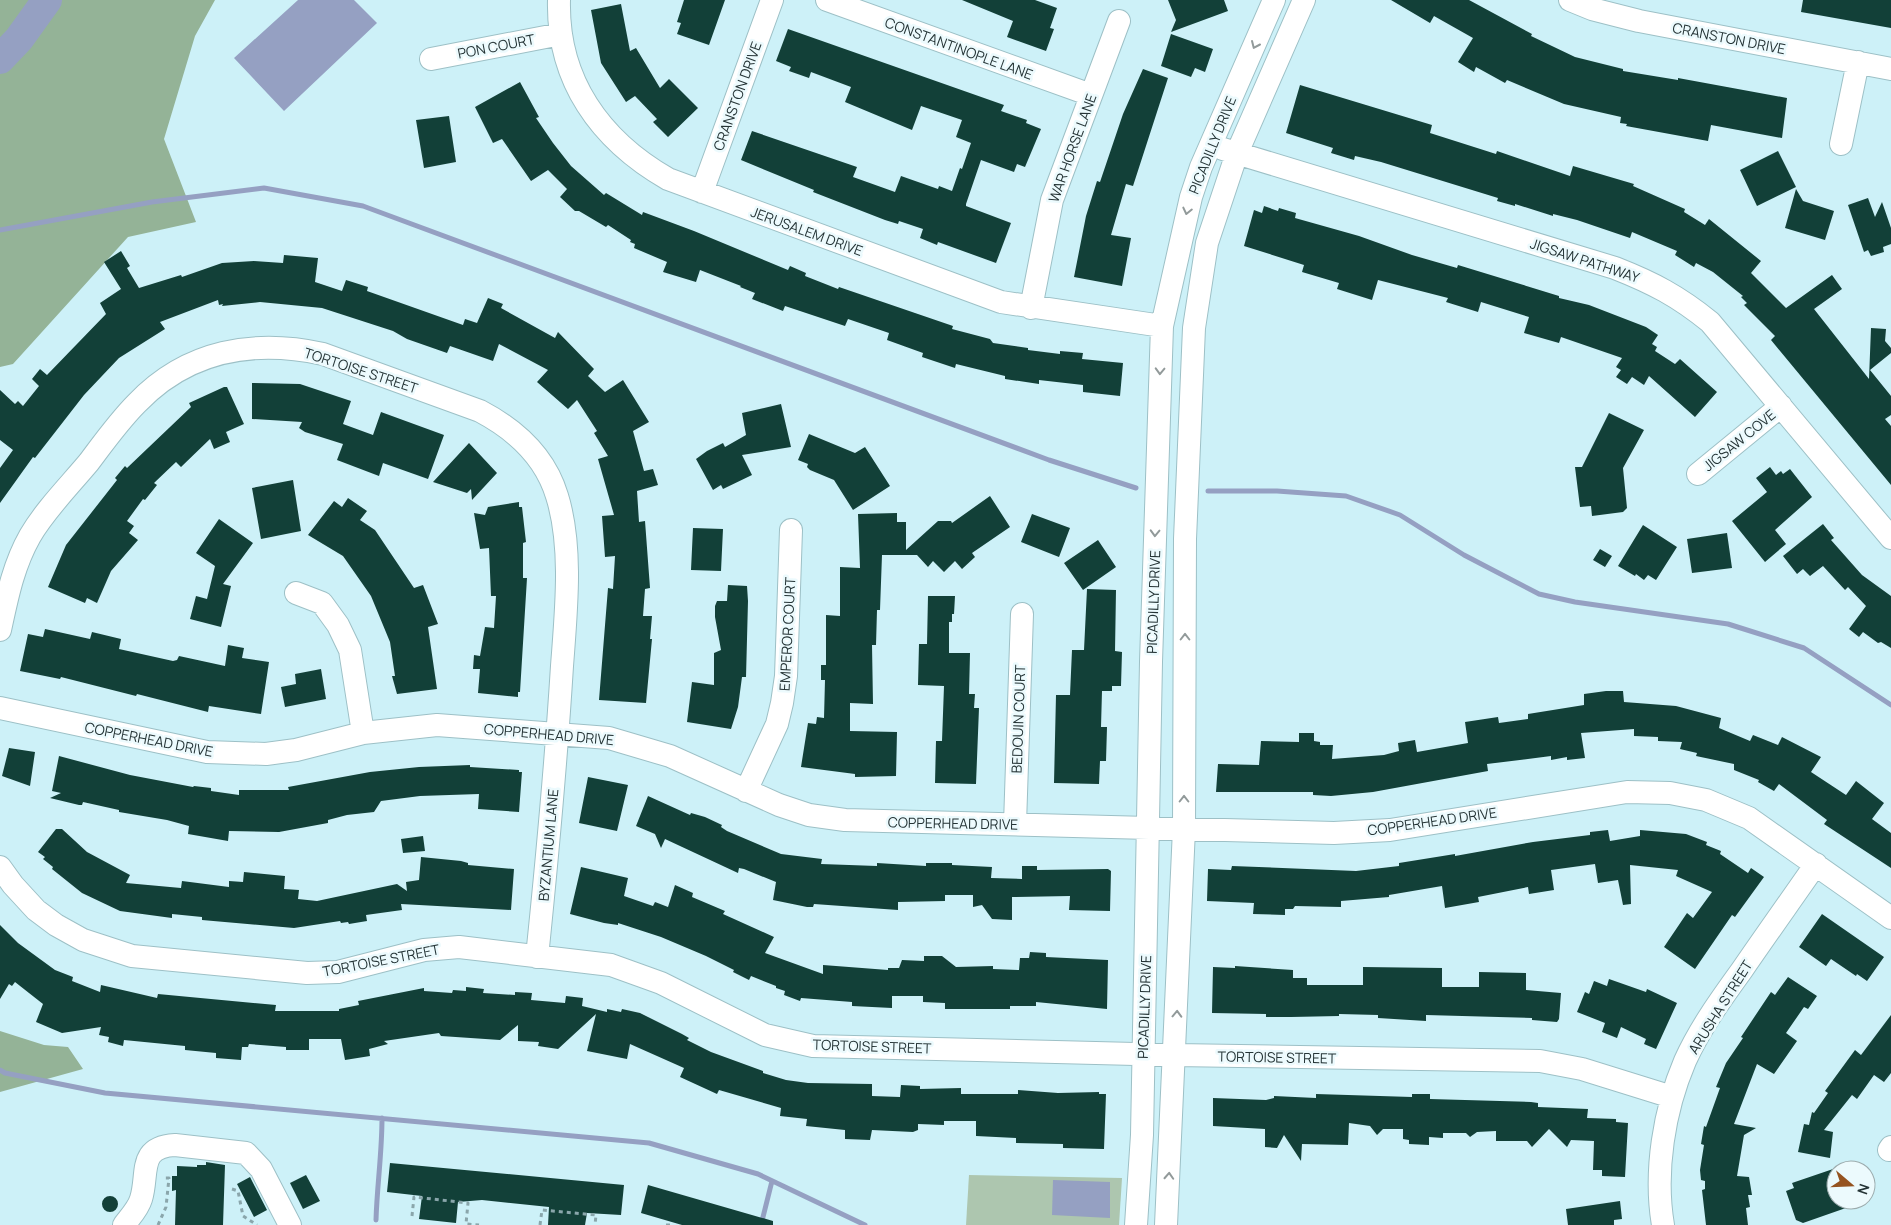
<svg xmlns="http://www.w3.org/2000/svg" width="1891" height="1225" viewBox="0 0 1891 1225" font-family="Manrope,sans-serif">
<rect width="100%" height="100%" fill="#cdf1f8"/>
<path fill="#adc6af" d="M969 1175 1122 1178 1119 1225H966Z"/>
<path fill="#94b397" d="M0 0H215L195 36 164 139 196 222 128 237 13 364 0 367Z
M0 1031 44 1045 68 1047 83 1069 0 1092Z"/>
<path fill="#95a0c2" d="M298 0H354L377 23 284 111 234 58Z
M1053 1180 1110 1182V1218L1052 1215Z"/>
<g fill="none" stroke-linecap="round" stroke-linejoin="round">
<path stroke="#95a0c2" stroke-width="5" d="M0 230 152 202 264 188 363 206 1049 460 1136 488
M1208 491H1277L1346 496 1400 515 1464 555 1539 594 1575 602 1728 624 1804 648 1891 705
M0 1070 5 1073 105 1093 649 1143 758 1174 865 1225
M376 1220C377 1186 382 1153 382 1118
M761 1225 772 1181"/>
<path stroke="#95a0c2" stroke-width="30" d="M0 59 19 39 47 0"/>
</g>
<path fill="#124038" d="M684 0H725L709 45 677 34 681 23 677 22Z
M962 0H1035L1057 8 1050 28 1054 29 1046 51 1007 37 1013 21Z
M1168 0H1224L1228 11 1171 32 1176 20Z
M1391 0H1469L1532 34 1531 36 1575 57 1623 69V71L1678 80V78L1787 98 1782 138 1711 125 1708 141 1626 126 1627 124 1620 123 1621 117 1564 104 1507 80 1505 83 1476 67 1474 72 1458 62 1473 38 1434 16 1430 23Z
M1803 0H1891V28L1801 12Z
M621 4 630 51 636 48 660 88 669 79 698 108 668 137 653 122 657 119 635 96 626 102 601 63 591 10Z
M788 29 1004 105 1001 111 1027 120 1026 123 1041 129 1025 167 1017 164 1014 172 981 160 966 204V206L1011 223 996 263 938 242 937 245 920 238 923 229 899 221 898 224 885 220 813 192 814 190 741 160 752 131 857 167 853 177 895 192 901 176 938 189 939 186 952 191 960 168 962 169 971 143 956 137 962 120 921 106 912 130 845 102 851 87 811 72 809 78 789 71 791 67 776 61Z
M1171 34 1213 49 1205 72 1195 68 1191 77 1161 66Z
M1143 69 1168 78 1133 186 1126 184 1111 235 1131 238 1122 286 1074 277 1086 216 1097 181 1100 182 1123 114Z
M520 82 539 117 536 118 553 143 571 166 604 195 606 193 642 215 643 212 694 231 788 270 790 266 806 273 805 276 838 289 839 287 953 326 952 329 990 339 993 343 1028 348V350L1060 354V351L1083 353 1082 359 1123 363 1120 396 1083 392V385L1039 380V384L1005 379V376L956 364 955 368 922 357 923 353 887 340 889 333 848 319 845 326 785 306 783 311 752 299 755 293 740 287 741 286 700 270 696 282 663 272 667 262 634 248 635 244 630 242 631 240 608 225 606 227 579 211H575L560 197 567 189 548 170 531 181 502 139 493 143 475 107Z
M1300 85 1432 125 1430 133 1496 154 1497 151 1570 176 1573 166 1634 184 1633 186 1685 209 1684 212 1705 225 1709 219 1761 261 1751 273 1786 308 1832 275 1842 289 1814 309 1869 379 1871 328 1886 329 1885 341 1891 348V353L1870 370 1891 396V415L1885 419 1891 426V485L1771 340 1775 336 1744 305 1747 303 1741 297 1743 296 1713 272 1696 263 1694 267 1675 255 1677 251 1632 232 1630 238 1577 220 1553 214V216L1515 204V206L1497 201 1498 198 1381 162 1355 156 1354 160 1331 153 1333 148 1286 133Z
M449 116 456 162 424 168 416 120Z
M1778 151 1796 187 1757 206 1740 170Z
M1796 189 1803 201 1834 211 1825 240 1785 228Z
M1868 198 1875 217 1882 202 1891 228V244L1883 247 1884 252 1871 256 1868 250 1864 252 1848 205Z
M1264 206 1278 211 1279 208 1296 213 1295 218 1359 236 1412 255 1457 268 1458 265 1559 296V298L1589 305 1646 327 1658 335 1652 344 1657 347 1655 351 1675 364 1680 359 1717 392 1695 417 1649 376 1644 385 1632 377 1627 384 1616 377 1621 370 1616 367 1622 358 1561 337 1559 343 1524 333 1529 317 1481 302 1478 312 1446 302 1448 298 1378 280 1372 300 1337 289 1339 283 1302 272 1304 265 1244 246 1254 210 1262 213Z
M121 251 130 266 127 268 139 288 181 275 182 277 222 263 254 261 283 263 284 255 318 258 315 282 342 291 346 280 368 287 367 291 463 325 465 319 477 323 488 298 503 304 501 308 555 338 558 332 594 369 588 376 605 392 623 380 649 422 633 431 644 471 653 469 658 485 637 491 639 522 645 521 650 588 645 589 643 616H652L650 639H652L646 703 599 700 608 588 613 589 615 556 605 557 602 516 614 515 598 459 608 456 594 433 597 431 577 400 568 409 537 382 548 370 499 344 493 361 450 346 447 353 407 339 393 331 322 308 260 302 222 306 223 304 219 305 218 300 160 322 165 329 119 358 84 395 35 458 33 457 0 503V468L13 450 0 440V390L15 404 18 401 23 406 39 386 32 379 40 369 47 375 106 314 100 303 121 289 104 262Z
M252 383 300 384 351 401 343 424 373 435 381 412 444 435 428 479 383 463 379 476 337 460 343 444 305 432 299 428 302 422 252 419Z
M224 387H227L244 424 226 432 230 442 214 449 210 439 181 467 176 462 154 483 157 485 145 500 143 499 127 521 134 526 129 533 138 540 111 571 97 603 87 598 85 603 48 587 66 545 117 480 115 478 125 466 127 468 191 407 189 403Z
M781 404 791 447 742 455 752 475 723 489 721 485 713 490 696 459 707 451 723 443 725 447 746 435 742 413Z
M1609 413 1644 430 1623 468 1627 508 1623 512 1592 516 1591 506 1580 507 1575 467H1582Z
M809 434 855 453 865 447 890 486 853 510 834 480 810 470 807 467 808 464 798 460Z
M469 443 497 473 472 500 471 489 467 493 433 482Z
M1770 467 1776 475 1781 471 1783 474 1790 469 1812 497 1775 530 1786 544 1765 562 1732 521 1767 492 1756 478Z
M293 480 301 531 261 539 252 488Z
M990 496 1010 527 972 553 975 557 962 569 955 561 944 572 933 561 928 567 917 555H882L880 610H877L876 645H872L873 704 850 703V731L897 732 896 776 855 777V774L801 767 808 723 816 724 817 717 824 718 825 680H821V665H826V615L840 616V567L860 568 858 514 897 513V522H906V550L938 521H951L952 523Z
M348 498 367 511 360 520 375 530 414 588 423 585 438 624 428 627 437 689 397 694 392 676H395L390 642 371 596 343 556 308 535 334 501 342 507Z
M519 502V507H522L526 542 523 543V578H527L520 692H518V697L478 693 480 669H473L474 655 480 656 485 627 494 628 496 596H491L489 548 480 549 474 513 485 515 488 507Z
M1032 514 1070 528 1059 557 1021 542Z
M219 519 253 543 223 584 231 586 221 627 190 619 196 596 207 599 215 566 196 553Z
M1823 524 1834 538 1831 540 1862 575 1891 596V648L1881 642 1878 643 1863 632 1859 637 1849 629 1866 606 1848 587 1845 590 1823 566 1810 576 1803 569 1797 574 1783 556Z
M1643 525 1677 547 1656 580 1648 575 1644 580 1636 574 1635 576 1618 566Z
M693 528 723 529 721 571 691 570Z
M1727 533 1732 568 1692 573 1687 539Z
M1098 540 1116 567 1083 590 1064 563Z
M1600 549 1612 556 1605 567 1593 560Z
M728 585 747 586 748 601 746 677H742L738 707 731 729 687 722 692 682 714 685V653L721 650 715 617V606L717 601H727Z
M1087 589 1116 590 1115 651 1122 652 1121 686H1112V691H1102L1101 727H1107L1106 761H1100L1099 784 1054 783 1056 695H1070L1072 650H1084Z
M928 596H955L954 614H952V622H949V653H970L969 694H975L974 708H979L976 784 935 783 936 741H942L944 686 918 685 919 644H927Z
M45 629 90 639 92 632 121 639 119 649 173 661 177 660 179 656 225 666 228 645 244 648 242 658 269 662 261 714 209 706 208 712 137 694 136 696 61 677 60 679 20 671 28 634 43 637Z
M321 669 326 699 285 707 281 687 296 684 295 674Z
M1606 691H1623L1624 702 1676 706 1721 718 1719 728 1750 741 1753 735 1778 745 1782 737 1821 757 1811 772 1846 795 1856 781 1884 803 1872 819 1891 833V868L1824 824 1827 820 1779 784 1774 791 1758 782 1759 780 1734 770V764L1696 756 1697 753 1680 749 1682 742 1658 741V737L1634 736V729L1581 733 1585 758 1567 760V757L1551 760V756L1487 764 1488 771 1373 792 1331 796 1313 795V792H1216L1218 764 1259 765 1261 741 1299 742V733H1314V741L1320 742V745H1333L1332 759 1384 755 1399 751 1398 743 1415 740 1417 752 1468 743 1465 722 1498 717 1499 723 1528 719V714L1584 705V694Z
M9 748 35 752 30 786 2 776Z
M59 756 130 775 193 787 194 786 211 788V791L239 795V790H289L288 787 370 772 419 767 470 765V767L519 770V772H522L519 812 478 809 479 794 420 796 381 801 374 812 347 815 328 820V823L279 832 229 831 228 841 188 834 189 826 167 820 119 812V810L83 802 82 805H79L50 798 61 793 52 791Z
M588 777 628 785 617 831 579 823Z
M648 796 690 815 691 813 705 817 722 825 721 827 727 831 781 854 822 859 821 864 877 866V863L926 866V863H952V865L992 867 991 878 1022 879V866H1037V870L1108 869 1111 871 1110 911 1069 910 1070 896 1012 897V920L992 919 982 905 973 907V895H945V901L898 902V910L814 904 813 907H807L773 900 776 882 744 869 739 868 738 873 665 839 661 848 655 834 636 826Z
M56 829H62L87 852 130 875 126 883 181 888 182 881 229 887V881L243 882 244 872 285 876 284 889 299 890 298 899 317 901 397 884 407 891 406 882 419 880 421 857 461 861 468 863V865L514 869 511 910 401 904 402 910 366 915 367 921 349 924 348 922 341 923 340 921 294 928 202 920V917L172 914V918L120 911 82 893 52 869 53 867 43 859 45 857 38 852Z
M1608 830 1610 841 1640 836V830L1686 834 1707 842 1706 845 1721 851 1720 854 1748 873 1751 868 1764 877 1735 917 1732 915 1695 969 1664 947 1687 913 1693 918 1712 892 1676 876 1678 870 1630 865 1631 904 1623 905 1618 880 1598 883 1595 864 1551 870 1554 890 1529 894 1528 887 1478 897 1479 902 1445 908 1442 886 1389 895V897L1341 901V907L1295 906 1293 909H1285V915L1253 914 1254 903 1207 901 1208 869 1231 870 1232 866 1356 871 1399 866V863L1455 854V856L1533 842 1590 835V832Z
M423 836 425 851 403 853 401 839Z
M581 867 628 878 624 896 653 906 655 902 668 907 675 885 693 893 692 897 725 911 723 914 774 937 765 953 823 974V965L888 970V968H899L902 960 924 961V956H942L956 967 993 966V969L1019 970 1020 958H1029L1030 952 1046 953V957L1108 960 1107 1009 1036 1002V1006H1010V1009H945V1003L923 1002V996H892V1008L852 1006V1002L801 998 800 1001 784 995 785 991 776 988V986L751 976 749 980 733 972 734 970 706 956 661 937 618 923V925L604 923 570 914Z
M1822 914 1884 957 1867 981 1857 974 1856 976 1831 959 1826 966 1799 947Z
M0 925 18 943 55 970 73 977 72 981 100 992 101 985 157 998 158 994 276 1005 275 1011H339V1009L359 1005 358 1001 424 988V991L452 993 453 990 466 991V987L484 989 483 993 515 995V992L532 993 531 1000 565 1003 566 996 583 998 582 1006 607 1012V1009L621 1012 622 1009 640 1013 682 1034 689 1038 687 1040 711 1052 763 1071V1073L786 1080 808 1083 872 1084V1096L900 1097 901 1085 920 1086V1089L961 1088V1094H1018V1090L1058 1093 1099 1092V1094H1106L1104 1149 1063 1148V1144L1016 1143V1138L976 1136V1121H944V1125L918 1124V1130L913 1132 872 1130 870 1140 845 1139V1130L806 1126 807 1119 780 1116 781 1108 719 1090 717 1094 680 1077 684 1068 630 1044 627 1059 587 1051 596 1014 558 1049 538 1046 539 1042 518 1041V1025L500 1040 441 1036 439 1033 384 1041 388 1044 369 1049 370 1056 345 1060 341 1039H309V1050H286V1047L249 1044 248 1047H242L241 1060 216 1058V1053L185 1050V1046L124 1040 123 1046 108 1042 109 1037 99 1035 101 1027 62 1033 36 1022 43 1004 15 982 12 986 9 984 0 999Z
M1235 966 1293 970V978H1307V985H1363V967L1442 968V987H1479V972L1526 973V990L1561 993 1559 1019 1557 1022 1532 1020V1018L1426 1015V1021L1378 1018V1015L1339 1014V1016L1291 1017H1266V1014L1212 1013 1213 967 1235 968Z
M1788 977 1817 996 1808 1009 1804 1007 1786 1033 1797 1041 1774 1074 1757 1064 1734 1124 1756 1128 1744 1135 1737 1176 1749 1177 1752 1195H1748L1750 1207 1746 1208 1748 1225H1706L1702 1190 1705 1189V1181L1701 1180 1700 1170 1704 1145 1701 1144 1704 1126 1706 1127 1720 1088 1716 1087 1726 1063 1743 1038 1741 1037 1771 992 1775 995Z
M1609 979 1646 992 1647 989 1677 1003 1656 1049 1644 1044 1646 1039 1621 1027 1617 1038 1602 1032 1605 1023 1577 1012 1585 992 1589 994 1594 981 1607 986Z
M1891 1015V1073L1884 1082 1874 1075 1857 1099 1852 1095 1824 1130 1833 1132 1830 1158 1798 1152 1804 1124 1809 1125 1812 1112 1814 1113 1828 1093 1825 1091 1855 1050 1861 1055Z
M1316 1094 1412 1097V1094H1430V1099L1531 1102 1538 1103V1107L1588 1109 1587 1118 1616 1119V1122L1628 1123 1625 1177 1602 1176V1170H1593L1594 1141 1571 1140 1567 1147 1549 1129 1532 1147 1527 1141H1496V1131L1477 1132 1470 1137 1466 1133H1443V1138L1429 1137V1145L1409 1144V1140L1403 1139V1129H1383L1377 1135 1370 1126 1349 1123 1348 1145 1302 1144 1301 1161 1284 1135 1277 1148 1265 1147V1129L1213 1126V1098L1266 1100 1274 1098V1096L1316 1098Z
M206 1162 225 1165 223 1225H175L176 1190 172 1191V1176H177V1166L197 1167V1165H206Z
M390 1163 624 1185 621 1215 587 1213 585 1225H548L549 1207 482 1200 458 1202 456 1223 419 1219 422 1196 387 1192Z
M1836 1168V1200H1862L1863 1202 1803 1223 1796 1220 1786 1191 1794 1188 1792 1183Z
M306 1175 320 1201 303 1209 290 1183Z
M250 1177 267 1210 254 1217 237 1184Z
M648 1185 773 1221V1225H682L641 1213Z
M102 1204a8 8 0 1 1 16 0a8 8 0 1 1-16 0Z
M1620 1201 1622 1219 1614 1220V1225H1568L1566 1209Z"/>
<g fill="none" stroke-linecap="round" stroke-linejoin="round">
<g stroke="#9dc0c6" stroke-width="24">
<path id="minor" d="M559 0C557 80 600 140 668 179L1001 302 1162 326
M827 0 1091 95
M1570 0 1592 9 1639 21 1891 69
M431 59 561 34
M1841 144 1858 62
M1223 149 1615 268C1653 283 1678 296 1710 322L1891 538
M702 192 772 0
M1031 308 1052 200 1119 21
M1698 474 1781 406
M296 593 322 603 338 625 350 650 363 733
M0 630C7 598 13 566 30 536 45 510 69 486 89 462 104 442 119 421 137 403 188 350 254 339 323 354L480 411C516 430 545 456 557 496 573 547 566 612 562 666 556 763 547 860 537 957
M0 708 207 752 266 754 296 750 363 733 437 725 609 738 670 756 779 805 809 815 845 820 1334 833 1390 830 1627 792 1670 793 1706 800 1749 818 1891 918
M746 791 777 724 782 703 786 676 791 530
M1015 824 1022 614
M0 867 13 885 36 910 56 925 83 940 132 956 307 973 338 972 424 950 459 947 611 965 661 983 765 1035 813 1046 1175 1055 1540 1061 1582 1069 1672 1097
M1889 1150 1891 1147
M124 1225C130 1217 138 1209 141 1199 149 1174 137 1147 175 1145L246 1153 261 1169 290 1225
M1136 1225 1142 1135 1151 662 1162 326 1191 197 1201 167 1274 0
M1166 1225 1184 829 1185 539 1194 328 1207 243 1237 153 1304 0
M1663 1225C1654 1172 1664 1110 1685 1061 1700 1028 1721 999 1742 970 1766 935 1791 900 1816 864"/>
</g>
<path stroke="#8aa6ab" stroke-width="3" stroke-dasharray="4 4" stroke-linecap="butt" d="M232 1189 238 1191 243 1216 257 1225
M412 1216 414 1197 468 1203 466 1224 479 1225
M158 1225 166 1207 169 1178H163
M540 1225 542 1210 596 1215 595 1225
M666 1225H672"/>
<use href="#minor" stroke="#fff" stroke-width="22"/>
</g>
<defs><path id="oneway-chevron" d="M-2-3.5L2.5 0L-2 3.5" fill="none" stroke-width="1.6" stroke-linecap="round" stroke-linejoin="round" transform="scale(1.25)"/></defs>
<g stroke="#929a9a">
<use href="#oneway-chevron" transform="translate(1255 45) rotate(114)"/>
<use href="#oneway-chevron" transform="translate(1187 211) rotate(103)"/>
<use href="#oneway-chevron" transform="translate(1160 371) rotate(92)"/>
<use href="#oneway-chevron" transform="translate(1155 533) rotate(92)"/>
<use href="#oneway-chevron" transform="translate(1185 637) rotate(-90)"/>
<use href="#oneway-chevron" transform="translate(1184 799) rotate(-90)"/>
<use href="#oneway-chevron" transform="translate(1177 1014) rotate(-88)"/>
<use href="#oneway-chevron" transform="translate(1169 1176) rotate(-87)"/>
</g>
<g text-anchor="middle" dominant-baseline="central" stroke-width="5" stroke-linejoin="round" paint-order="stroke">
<g font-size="14" fill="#253436" stroke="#ecfafd">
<text transform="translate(1729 38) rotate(11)">CRANSTON DRIVE</text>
<text transform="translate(496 46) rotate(-11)">PON COURT</text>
<text transform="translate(959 48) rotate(20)">CONSTANTINOPLE LANE</text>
<text transform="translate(737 96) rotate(-70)">CRANSTON DRIVE</text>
<text transform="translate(1212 145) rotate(-68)">PICADILLY DRIVE</text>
<text transform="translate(1072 148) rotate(-70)">WAR HORSE LANE</text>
<text transform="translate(807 231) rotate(20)">JERUSALEM DRIVE</text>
<text transform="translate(1585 260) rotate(18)">JIGSAW PATHWAY</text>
<text transform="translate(361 370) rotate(18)">TORTOISE STREET</text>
<text transform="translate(1739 440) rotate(-39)">JIGSAW COVE</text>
<text transform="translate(1153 602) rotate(-88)">PICADILLY DRIVE</text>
<text transform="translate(787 634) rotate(-87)">EMPEROR COURT</text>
<text transform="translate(1018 719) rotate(-88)">BEDOUIN COURT</text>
<text transform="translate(549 734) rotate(5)">COPPERHEAD DRIVE</text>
<text transform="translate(149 739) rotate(11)">COPPERHEAD DRIVE</text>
<text transform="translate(1432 821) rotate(-8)">COPPERHEAD DRIVE</text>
<text transform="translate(953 823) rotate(1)">COPPERHEAD DRIVE</text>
<text transform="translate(548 845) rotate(-85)">BYZANTIUM LANE</text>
<text transform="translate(381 960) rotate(-11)">TORTOISE STREET</text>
<text transform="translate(1144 1007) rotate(-88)">PICADILLY DRIVE</text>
<text transform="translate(1720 1007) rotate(-58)">ARUSHA STREET</text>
<text transform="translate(872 1046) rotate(2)">TORTOISE STREET</text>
<text transform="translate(1277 1057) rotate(1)">TORTOISE STREET</text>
</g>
</g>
<g transform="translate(1851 1185) rotate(109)"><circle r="24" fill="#ecfafd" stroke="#9cabad"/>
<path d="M0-4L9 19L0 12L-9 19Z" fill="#955320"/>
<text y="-8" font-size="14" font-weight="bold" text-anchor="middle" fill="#253436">N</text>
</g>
</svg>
